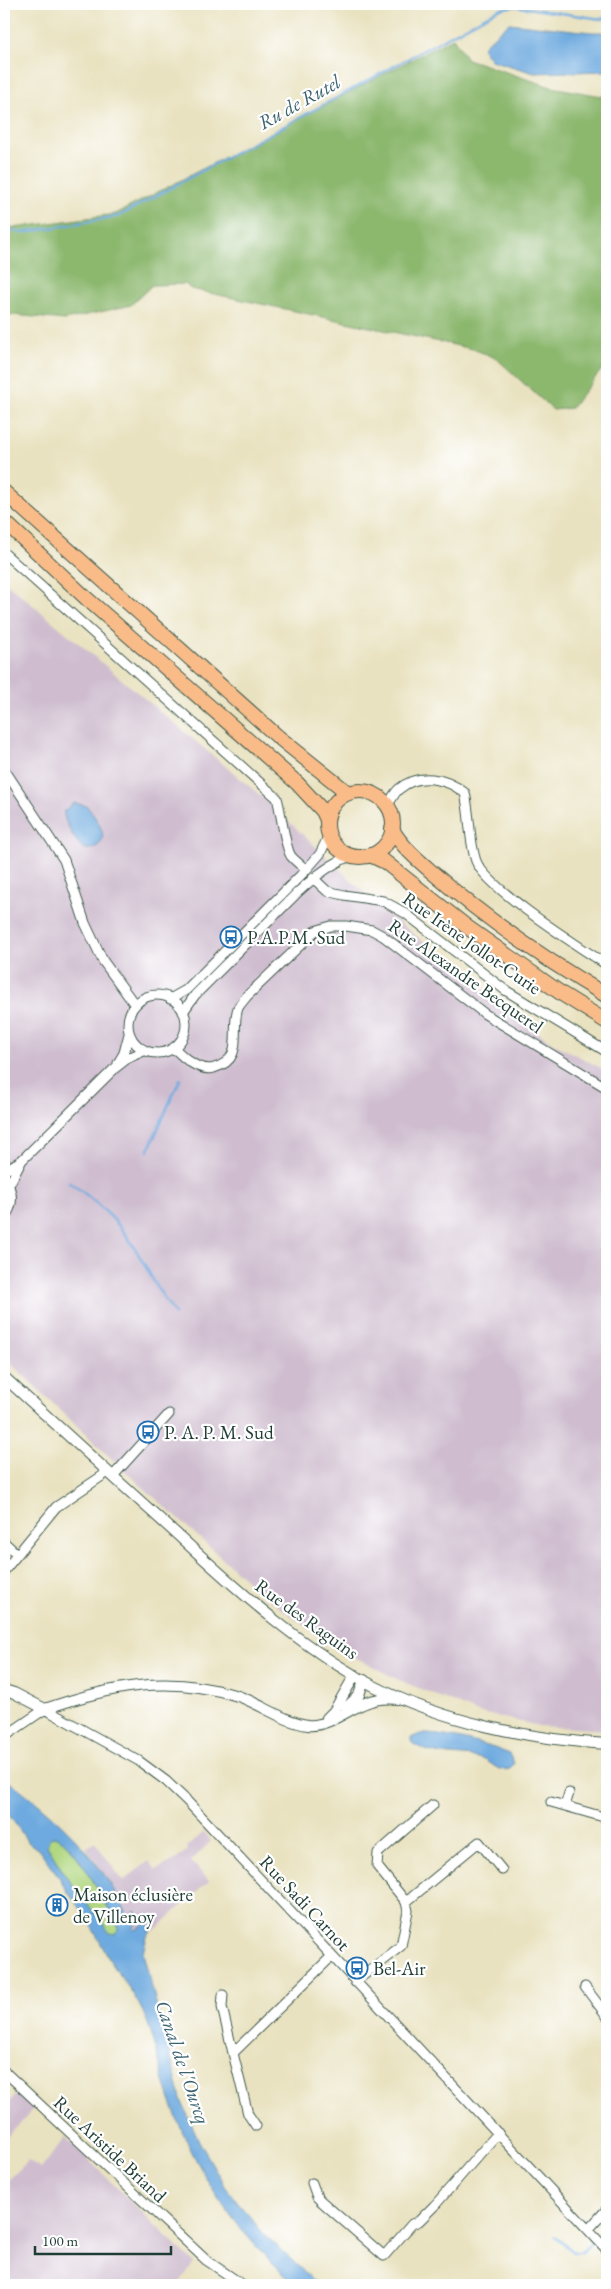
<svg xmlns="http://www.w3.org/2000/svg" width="611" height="2289" viewBox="0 0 611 2289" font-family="'EB Garamond',serif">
<rect width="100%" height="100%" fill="#fff"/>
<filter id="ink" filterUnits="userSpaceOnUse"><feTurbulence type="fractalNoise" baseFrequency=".02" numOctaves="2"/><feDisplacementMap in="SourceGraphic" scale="10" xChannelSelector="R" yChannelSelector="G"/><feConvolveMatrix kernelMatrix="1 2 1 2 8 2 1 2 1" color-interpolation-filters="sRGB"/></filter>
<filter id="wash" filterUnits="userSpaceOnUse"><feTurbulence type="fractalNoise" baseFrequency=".0096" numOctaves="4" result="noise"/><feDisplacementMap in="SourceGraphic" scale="20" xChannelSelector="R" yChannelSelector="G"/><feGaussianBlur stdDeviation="1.12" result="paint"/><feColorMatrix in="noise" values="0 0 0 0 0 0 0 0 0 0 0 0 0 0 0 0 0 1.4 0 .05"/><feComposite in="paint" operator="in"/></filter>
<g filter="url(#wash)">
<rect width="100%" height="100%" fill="#e9e2c0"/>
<path fill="#cfbdcf" d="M4 581 267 801 382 909 551 1042 607 1071V1730L539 1726 476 1712 399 1680 331 1645 263 1595 116 1463 4 1357Z
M204 1832 211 1841 191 1861 209 1881 154 1931 146 1922 136 1931 133 1928 140 1915 130 1921 99 1866 86 1848 95 1842 123 1881 149 1861 156 1870 175 1860 188 1850 187 1847Z
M17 2094 34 2108 4 2140V2107Z
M65 2137 194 2263 178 2285H4V2184L28 2161 41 2169Z"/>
<path fill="#b1d780" stroke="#688a5a" d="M54 1836C74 1839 107 1907 118 1926V1931L115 1934H110L65 1875 47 1846 49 1839Z"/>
<path fill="#8cb86e" stroke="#567a51" d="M453 38 467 59 551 87 607 97V363L571 408 553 410 496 358 473 349 191 289 185 284 152 285 131 305 65 320 4 314V225L14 228 116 214Z"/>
<path fill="#6eaadf" stroke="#46748a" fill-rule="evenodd" d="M509 23 591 32H607V71L534 73 491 60 483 49 485 44Z
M74 803 87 806C94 817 114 838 94 848 91 849 86 850 83 848 76 843 62 819 64 811Z
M420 1734C443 1733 488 1744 509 1754L514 1763 510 1769C495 1773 493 1761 479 1758 456 1754 432 1757 412 1743L411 1738Z
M4 1777C61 1820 99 1855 130 1920L135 1910 140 1916 133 1929 136 1930 146 1922 152 1929 147 1936 143 1953 182 2102 199 2141 225 2186 263 2233 318 2285H296C237 2235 194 2170 169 2097 159 2068 156 2038 142 2010 133 1992 120 1976 109 1959 103 1948 98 1937 91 1926 82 1911 71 1897 61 1882L60 1878 40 1851 28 1842 4 1808ZM54 1836C74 1839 107 1907 118 1926V1931L115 1934 110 1933 65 1875 47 1846 49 1839Z"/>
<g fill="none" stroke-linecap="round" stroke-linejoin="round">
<path stroke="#6eaadf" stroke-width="2.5" d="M4 228 22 233 119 216 499 9 514 6 601 19 607 17
M148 1151 180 1079
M69 1182C88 1195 106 1210 121 1228 142 1255 154 1287 175 1314
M599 2236 607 2228
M555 2237 574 2252H582L593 2241"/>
</g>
</g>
<g filter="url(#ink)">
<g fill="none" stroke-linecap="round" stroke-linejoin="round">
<g stroke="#3d5649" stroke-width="11">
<path id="minor" d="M4 553 277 798C281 811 285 848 291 856 295 861 301 865 306 870
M4 769 64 860 85 923 103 961 135 1005
M387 806C391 801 394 793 399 789 419 772 446 778 465 793 470 814 469 841 476 861 486 888 580 947 607 965
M313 878 327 891 344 895 383 901 405 913 505 990 607 1052
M128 1024a29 29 0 1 1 58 0a29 29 0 1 1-58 0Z
M170 999 186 990 306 870 320 854 329 835
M183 1012 195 995 297 893C313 878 331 863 351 856
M174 1048C184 1058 199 1072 214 1068 246 1059 230 1031 238 1008 240 1004 244 1000 247 996L315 931 331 926H346L372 930 383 936 485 1014 607 1088
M118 1063 124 1053 129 1034
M4 1171 22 1160 114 1069 128 1058 144 1051
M4 1178C14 1192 14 1205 4 1218
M9 1185 21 1162
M113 1476 169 1414
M4 1542 17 1554
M4 1571 56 1507 108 1472
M4 1737 45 1709 139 1761 166 1781 186 1800 607 2250
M551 1802 607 1818
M565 1806 569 1793
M406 1902 479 1842 502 1870
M355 1982 401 1946 408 1911 406 1902 377 1866 378 1853 433 1805
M585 1987 607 2016
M223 1995 222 2007 233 2053
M4 2071 206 2260 243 2285
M256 2126 248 2114 233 2053 331 1957
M312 2183 317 2197 321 2201 384 2256 412 2224 419 2221 435 2205 498 2133
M588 2230 607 2209"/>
</g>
<g stroke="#3d5649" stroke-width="12">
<path id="tertiary" d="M4 1377C62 1430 121 1484 180 1537 240 1592 301 1648 374 1686 444 1722 530 1739 607 1744
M4 1690 14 1693 45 1709C111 1686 169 1674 238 1696 261 1704 284 1722 308 1725 329 1727 349 1708 368 1702 378 1698 387 1698 398 1699
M346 1708 359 1695 364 1680
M327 1718 334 1711 355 1675"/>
</g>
<g stroke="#3d5649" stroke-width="16">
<path id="primary" d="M327 824a33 33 0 1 1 66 0a33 33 0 1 1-66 0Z"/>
</g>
<g stroke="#3d5649" stroke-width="16">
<path id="trunk" d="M4 492 277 736 348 793
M4 521 86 598 297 783 323 811 327 820
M392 829C401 846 419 861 433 873 487 920 546 960 607 996
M370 855 385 862 467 927 562 994 607 1022"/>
</g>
<use href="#minor" stroke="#fff" stroke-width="9"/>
<use href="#tertiary" stroke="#fff" stroke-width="10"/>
<use href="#primary" stroke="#f9bc89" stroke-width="14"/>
<use href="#trunk" stroke="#f9bc89" stroke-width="14"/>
</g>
</g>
<defs>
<g id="bus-ring" transform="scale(1.125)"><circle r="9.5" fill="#fff" stroke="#1f6fb2" stroke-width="1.5"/><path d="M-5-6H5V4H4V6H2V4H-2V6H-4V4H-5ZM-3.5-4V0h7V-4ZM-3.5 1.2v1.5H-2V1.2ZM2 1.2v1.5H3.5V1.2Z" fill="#1f6fb2"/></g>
<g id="building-ring" transform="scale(1.125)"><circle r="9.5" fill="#fff" stroke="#1f6fb2" stroke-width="1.5"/><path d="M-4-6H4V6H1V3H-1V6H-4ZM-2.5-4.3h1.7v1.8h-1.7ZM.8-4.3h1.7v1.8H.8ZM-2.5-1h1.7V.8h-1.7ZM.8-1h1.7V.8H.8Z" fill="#1f6fb2"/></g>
</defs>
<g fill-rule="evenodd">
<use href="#bus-ring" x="231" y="937"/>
<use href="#bus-ring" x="148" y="1432"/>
<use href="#building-ring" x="57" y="1905"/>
<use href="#bus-ring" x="357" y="1968"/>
</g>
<g text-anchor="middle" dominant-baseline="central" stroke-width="4.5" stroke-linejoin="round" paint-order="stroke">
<g font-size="19" fill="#1f3d34" stroke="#fff" text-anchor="start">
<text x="247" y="937">P.A.P.M. Sud</text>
<text x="164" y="1432">P. A. P. M. Sud</text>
<text x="73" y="1894">Maison éclusière<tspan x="73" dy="22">de Villenoy</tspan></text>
<text x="373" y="1968">Bel-Air</text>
</g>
<g font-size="19" fill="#1f3d34" stroke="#fff">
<text transform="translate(472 943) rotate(35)">Rue Irène Jollot-Curie</text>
<text transform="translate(466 976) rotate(35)">Rue Alexandre Becquerel</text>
<text transform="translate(307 1619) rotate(36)">Rue des Raguins</text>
<text transform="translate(305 1903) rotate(47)">Rue Sadi Carnot</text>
<text transform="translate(110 2149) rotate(43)">Rue Aristide Briand</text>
</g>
<g font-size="20" font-style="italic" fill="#3b6370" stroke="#fff">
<text transform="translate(299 102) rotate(-29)">Ru de Rutel</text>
<text transform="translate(183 2062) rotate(71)">Canal de l'Ourcq</text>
</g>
</g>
<rect width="611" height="2289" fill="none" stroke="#fff" stroke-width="20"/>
<path d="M35 2246v8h136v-8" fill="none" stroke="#1f3d34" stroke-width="2.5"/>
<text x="42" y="2246" font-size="15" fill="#1f3d34" stroke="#ffffff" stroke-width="4" paint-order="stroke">100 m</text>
</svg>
